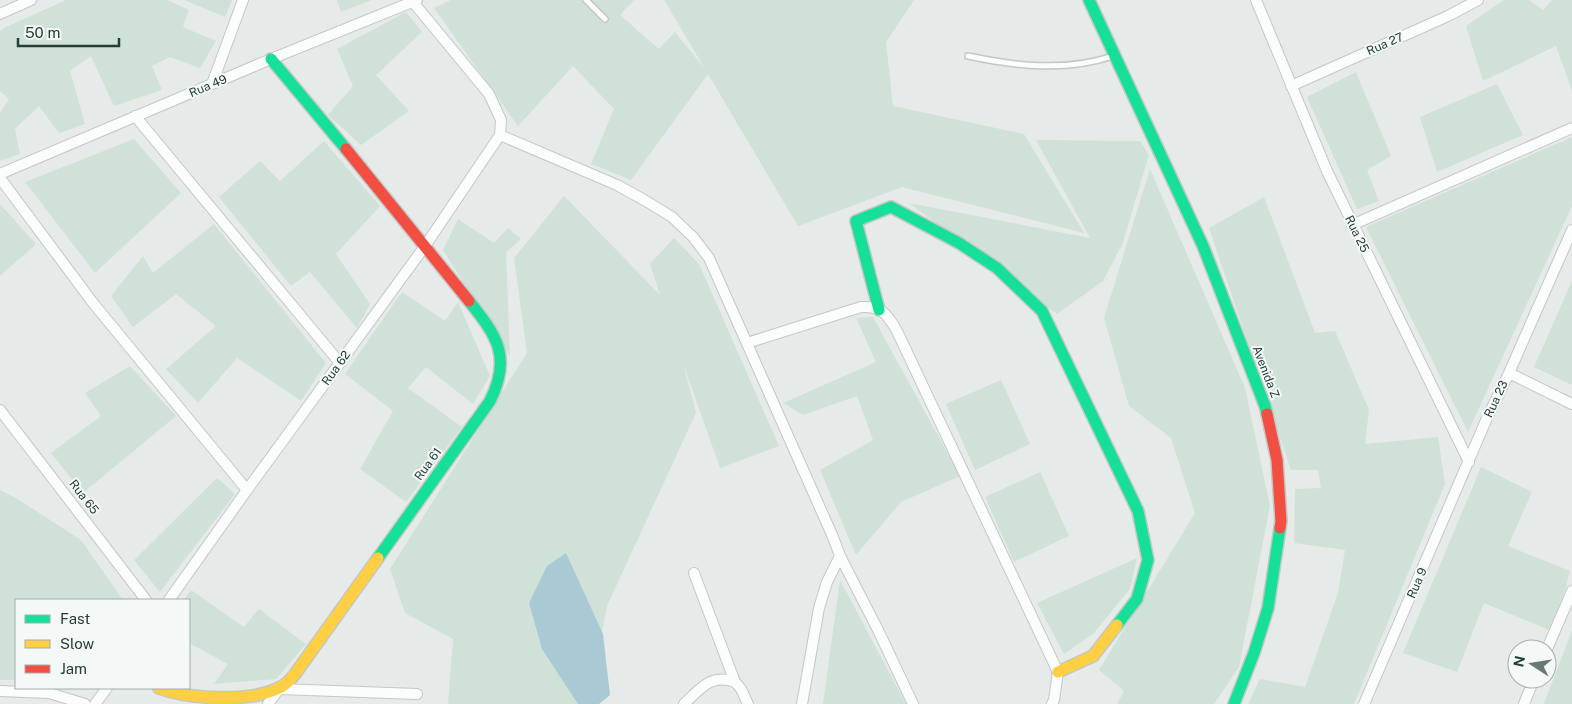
<svg xmlns="http://www.w3.org/2000/svg" width="1572" height="704" viewBox="0 0 1572 704" font-family="'Public Sans',sans-serif">
<rect width="100%" height="100%" fill="#e6eae8"/>
<path fill="#d0e2d7" d="M66 0H167L189 10 183 27 216 41 200 68 170 57 152 66 162 90 114 106 91 56 70 71 85 124 59 133 39 106 15 129 20 154 0 161V113L9 99 0 91V31L6 27Z
M184 0H232L225 17Z
M337 0H372L341 12Z
M451 0H634L620 15 659 49 675 32 705 69 664 0H914L886 42 893 106 1024 134 1084 233 902 187 798 226 708 74 631 180 591 164 614 109 573 66 518 126 434 8Z
M1504 0H1529L1543 10 1552 0H1572V91L1556 46 1483 81 1466 26Z
M406 12 422 32 376 75 409 111 361 145 328 115 353 86 337 49Z
M1356 72 1391 156 1367 170 1379 201 1357 209 1307 97Z
M1497 84 1523 135 1437 172 1420 117Z
M1572 137V206L1468 432 1366 227Z
M134 139 181 193 95 273 25 182Z
M1036 140 1140 141 1149 155 1122 245 1103 281 1057 314 909 203 1090 238Z
M324 141 380 206 336 254 370 304 357 328 310 272 291 286 219 197 260 161 280 181Z
M1150 169 1245 388 1270 506 1239 667 1214 704H1117L1124 691 1099 670 1195 513 1171 438 1129 406 1104 318Z
M564 196 660 295 650 264 674 238 699 264 779 446 720 468 683 363 696 413 607 606 588 704H448L453 639 405 613 390 569 527 353 514 258Z
M1264 197 1315 333 1335 331 1369 410 1365 444 1438 437 1445 484 1354 704H1248L1260 679 1305 687 1338 593 1345 550 1294 543 1295 489 1321 488 1318 470H1291L1209 228Z
M0 204 36 244 0 276Z
M458 219 494 243 508 228 521 239 506 252 510 356 443 250Z
M214 224 326 363 301 401 237 358 198 403 166 369 216 326 176 294 133 327 111 296 143 256 153 273Z
M1572 281V385L1534 367Z
M402 292 445 321 458 302 490 376 473 404 426 367 408 388 462 427 406 502 360 469 393 411 345 374Z
M873 317 960 476 901 502 856 555 820 470 873 440 857 396 803 415 783 403 876 362 856 318Z
M130 366 176 416 83 493 51 453 101 416 85 393Z
M1001 380 1030 444 975 470 946 404Z
M1481 467 1532 492 1508 546 1570 571 1554 632 1484 603 1457 672 1403 653Z
M1040 472 1069 536 1014 562 985 497Z
M217 478 235 494 160 592 134 560Z
M0 490 16 498 81 540 123 600H16V680H0Z
M1137 558 1130 589 1093 634 1064 654 1037 603Z
M840 580 906 704H823Z
M191 590 244 627 259 609 306 644 276 679 214 684 228 664 189 643V600H184Z
M1572 630V704H1544Z"/>
<path fill="#a9cad5" d="M566 553 603 634 610 695 599 704H578L542 649 529 603 547 566Z"/>
<g fill="none" stroke-linecap="round" stroke-linejoin="round">
<g stroke="#c3c7c6" stroke-width="8">
<path id="lane" d="M586 0 605 19
M968 56C1015 66 1066 72 1113 56"/>
</g>
<g stroke="#c3c7c6" stroke-width="12">
<path id="street" d="M1256 0 1327 171 1469 462
M0 14 31 0
M212 84 243 0
M1291 86 1448 16 1478 0
M135 116 340 363
M500 135 617 185 646 201 672 217 693 237 709 258 833 537 840 556 827 582 819 608 802 704
M0 174 271 59 417 0
M0 178 93 303 247 490
M1352 225 1572 128
M747 343 861 307C881 306 886 313 896 329L1058 672 1054 700 1052 704
M1509 373 1572 230
M0 410 146 600
M840 556 878 630 913 704
M694 573 735 682 741 689 748 704
M169 600 247 490 425 246 500 135 501 120 489 94 413 2
M1547 649 1572 591
M0 691 49 693 85 704
M95 704 107 688
M268 704 279 689 417 694
M684 704C700 689 711 673 735 682
M1364 704 1487 418 1509 373 1572 404
M1524 704 1534 679"/>
</g>
<g stroke="#c2c8c6" stroke-width="14">
<path id="fast" d="M1089 0 1203 246 1265 406 1267 414
M271 59 346 149
M879 310 856 221 891 207 959 243 997 268 1042 311 1138 511 1148 560 1137 599 1117 625
M378 558 490 401C512 357 497 336 469 301
M1234 704 1254 653 1268 608 1280 528"/>
</g>
<g stroke="#c2c8c6" stroke-width="14">
<path id="slow" d="M1058 672 1093 656 1117 625
M159 688C189 699 252 703 281 687 287 684 291 679 295 674L378 558"/>
</g>
<g stroke="#c2c8c6" stroke-width="14">
<path id="jam" d="M346 149 469 301
M1267 414 1277 460 1281 521 1280 528"/>
</g>
<use href="#lane" stroke="#fbfcfc" stroke-width="5"/>
<use href="#street" stroke="#fbfcfc" stroke-width="10"/>
<use href="#fast" stroke="#16e098" stroke-width="11"/>
<use href="#slow" stroke="#ffcf43" stroke-width="11"/>
<use href="#jam" stroke="#f24e42" stroke-width="11"/>
</g>
<g text-anchor="middle" dominant-baseline="central" stroke-width="4" stroke-linejoin="round" paint-order="stroke">
<g font-size="12" fill="#243d39" stroke="#f4f9f7">
<text transform="translate(1385 44) rotate(-24)">Rua 27</text>
<text transform="translate(208 86) rotate(-23)">Rua 49</text>
<text transform="translate(1357 234) rotate(64)">Rua 25</text>
<text transform="translate(336 368) rotate(-54)">Rua 62</text>
<text transform="translate(1266 372) rotate(69)">Avenida Z</text>
<text transform="translate(1496 399) rotate(-65)">Rua 23</text>
<text transform="translate(428 464) rotate(-54)">Rua 61</text>
<text transform="translate(84 497) rotate(52)">Rua 65</text>
<text transform="translate(1417 583) rotate(-66)">Rua 9</text>
</g>
</g>
<rect x="15" y="599" width="175" height="90" fill="#f4f9f7" stroke="#a1aeab"/>
<rect x="25" y="615" width="25" height="8" fill="#16e098" stroke="#a1aeab"/>
<text x="60" y="624" font-size="15" fill="#243d39">Fast</text>
<rect x="25" y="640" width="25" height="8" fill="#ffcf43" stroke="#a1aeab"/>
<text x="60" y="649" font-size="15" fill="#243d39">Slow</text>
<rect x="25" y="665" width="25" height="8" fill="#f24e42" stroke="#a1aeab"/>
<text x="60" y="674" font-size="15" fill="#243d39">Jam</text>
<g transform="translate(1532 664) rotate(282)"><circle r="24" fill="#f4f9f7" stroke="#a1aeab"/>
<path d="M0-4L9 19L0 12L-9 19Z" fill="#687a76"/>
<text y="-8" font-size="14" font-weight="bold" text-anchor="middle" fill="#243d39">N</text>
</g>
<path d="M18 38v8h101v-8" fill="none" stroke="#243d39" stroke-width="2.5"/>
<text x="25" y="38" font-size="15" fill="#243d39" stroke="#f4f9f7" stroke-width="4" paint-order="stroke">50 m</text>
</svg>
